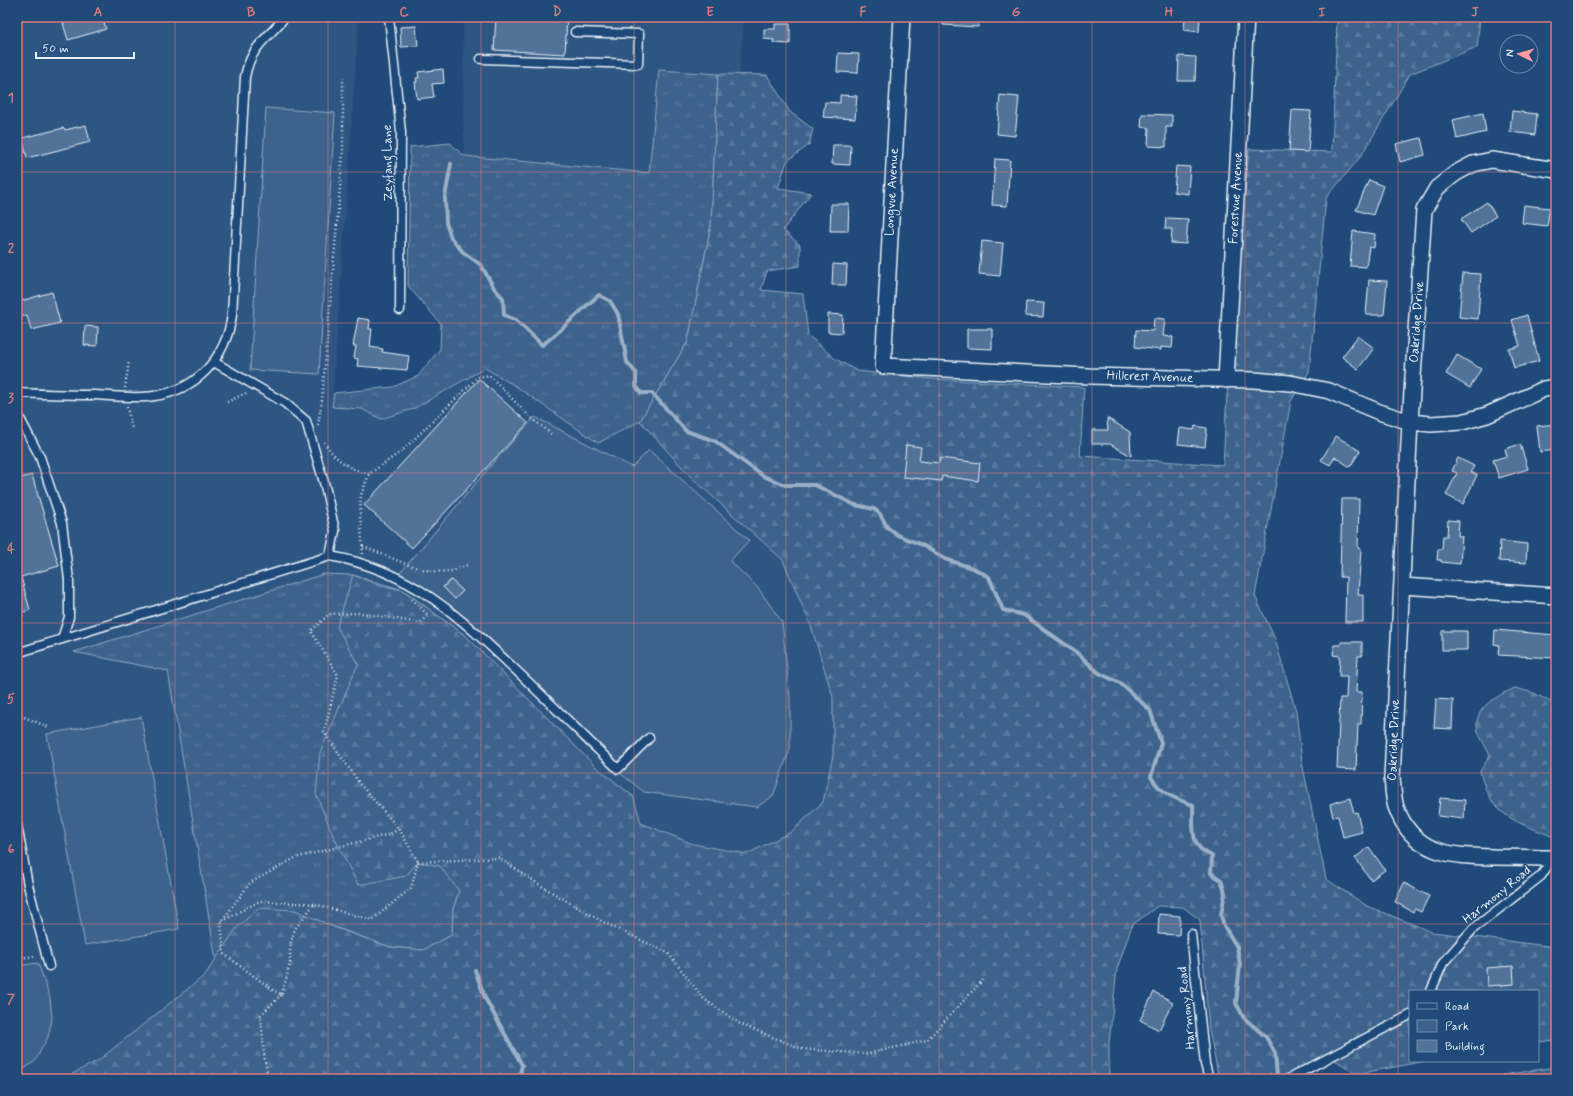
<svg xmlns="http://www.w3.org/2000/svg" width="1573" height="1096" viewBox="0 0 1573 1096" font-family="Mynerve,sans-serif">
<defs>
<pattern id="grass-tufts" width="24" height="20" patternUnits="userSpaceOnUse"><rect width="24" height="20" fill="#3c628c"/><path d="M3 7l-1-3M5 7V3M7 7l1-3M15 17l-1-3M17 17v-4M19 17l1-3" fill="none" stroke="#58799d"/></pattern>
<pattern id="forest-firs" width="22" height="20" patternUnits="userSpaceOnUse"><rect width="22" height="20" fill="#3c628c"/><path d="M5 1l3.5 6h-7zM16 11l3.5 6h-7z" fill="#58799d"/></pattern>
</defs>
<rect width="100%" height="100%" fill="#1f4a7a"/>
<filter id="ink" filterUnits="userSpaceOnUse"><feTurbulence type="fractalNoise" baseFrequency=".025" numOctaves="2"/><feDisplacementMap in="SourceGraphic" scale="8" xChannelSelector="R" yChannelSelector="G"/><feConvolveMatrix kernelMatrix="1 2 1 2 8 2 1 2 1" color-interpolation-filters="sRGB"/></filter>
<g filter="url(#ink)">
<path fill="#2e5683" d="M17 17H359L332 407 362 408 381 419 413 409 485 368 517 387 598 443 640 421 691 477 783 560 811 626 833 697V755L823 802 791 832 747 854 693 844 641 823 633 796 596 767 236 929 205 975 99 1060 63 1079H17Z
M463 17H744L739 76 659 71 649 173 464 156Z"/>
<path fill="url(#grass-tufts)" stroke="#92aac2" d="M659 70 718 74 711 225 688 341 640 421 598 443 517 387 485 368 413 409 381 419 362 409 332 407 334 393 393 387 418 376 440 349 441 324 408 286 410 147 450 143 464 156 649 173Z
M324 574 353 575 403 590 467 637 454 884 459 891 453 909 452 935 423 950 390 947 326 924 216 960 168 671 74 652Z"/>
<path fill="url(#forest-firs)" stroke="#92aac2" d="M1393 17H1480L1477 47 1410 74 1361 156 1326 198 1309 372 1291 401 1255 596 1275 639 1296 711 1302 762 1326 879 1367 906 1432 932 1556 947V1040L1538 1042V991H1410V1061H1426L1357 1074 1329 1056 1282 1079H1219L1209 1029 1200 920 1183 907 1158 906 1132 925 1117 969 1109 1043V1079H63L99 1060 205 975 236 929 258 908 295 910 336 928 390 947 423 950 452 935 453 909 459 891 440 866 418 862 406 876 358 885 333 835 316 794 320 753 358 664 337 627 353 575 379 585 403 590 467 637 596 767 633 796 641 823 693 844 747 854 791 832 823 802 833 755V697L811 626 783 560 691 477 640 421 688 341 711 225 718 74 767 75 790 112 813 129 809 145 787 161 778 188 811 193 783 230 800 245V266L767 271 761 290 803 294 808 335 834 358 857 371 933 379 1084 387 1080 456 1223 465 1227 394 1249 149 1332 152 1337 22 1393 19Z
M1515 688 1534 693 1556 705V838C1517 821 1491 819 1480 771L1490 756C1487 748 1481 740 1478 731 1471 708 1499 695 1515 688Z
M1556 1067V1079H1476Z"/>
<path fill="#3c628c" stroke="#92aac2" d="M266 108 335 113 319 374 250 370Z
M535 417 632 467 649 450 749 540 730 561 758 588 782 622 790 698V749L773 796 757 807 644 792 588 748 466 622 396 578 492 464Z
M141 717 179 929 85 945 47 734Z
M38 963 50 998 52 1018 48 1037 35 1061 17 1074V966Z"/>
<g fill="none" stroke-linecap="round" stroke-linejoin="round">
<path stroke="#9ab0c7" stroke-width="4" d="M451 164 445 197 446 223 451 238 463 252 481 265 494 288 503 298 504 315 516 320 542 345C563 330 579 311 599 295L610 301 618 314 627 362 636 373V386L641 393H652L686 431 715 441 763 476 785 485H815L855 505 874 509 880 514 887 527 897 535 922 545 945 559 975 569 989 577 1003 610 1024 615 1077 653 1099 673 1120 683 1150 710 1161 743 1151 777C1161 794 1176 799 1193 805 1194 826 1188 847 1212 856L1211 873 1221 880 1225 893 1221 915 1224 926 1237 947 1240 964 1236 1003 1244 1018 1266 1037 1275 1053 1277 1076
M475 970 485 998 522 1065 519 1079"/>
</g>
<path fill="#517399" stroke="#e8f1f8" d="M83 17H102L106 29 68 40 63 23Z
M496 17H567L565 54 494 50Z
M944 17H979L978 27 943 25Z
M1185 17H1200L1199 32 1184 30Z
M775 24H790V44L773 43 774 40 764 39V29H775Z
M416 26 418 46 401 47 400 27Z
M838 53 859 54 858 73 837 72Z
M1179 56 1196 57 1195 81H1178Z
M443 69 444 83 432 84 434 97 417 99 415 82H417L416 78H419L418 72Z
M840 95 857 96 855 119 823 117 825 102 840 103Z
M1000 95 1019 97 1015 136 997 134Z
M1292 110 1311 111 1308 152 1289 151Z
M1512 111 1537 114 1535 135 1510 132Z
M1483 113 1486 132 1457 139 1453 120Z
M1142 114 1172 115V127H1166V147L1148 146 1149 128 1141 127Z
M86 125 90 142 27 158 22 138 64 128 65 130Z
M1421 138 1425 155 1400 162 1396 144Z
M833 145H851L850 165 832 164Z
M995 159 1010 160 1007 206 992 205Z
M1176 166 1190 167 1188 194 1174 192Z
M1369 180 1383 186 1373 215 1356 210Z
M1487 202 1496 216 1471 233 1461 219Z
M831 204H849L848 231H830Z
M1524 205 1550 208 1547 226 1522 223Z
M1166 218 1188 219 1186 244 1171 243 1172 229H1165Z
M1353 231 1375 234 1374 248 1369 247 1366 267 1350 266Z
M982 241 1003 243 1000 276 979 274Z
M833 264 847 265 846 285H832Z
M1463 273 1481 274 1478 319 1459 317Z
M1369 280 1387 281 1384 315H1366Z
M52 292 60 323 31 330 27 315 17 318V302Z
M1026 302 1044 303 1043 317 1025 316Z
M828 314 843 315 842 333 828 332Z
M1527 315 1539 361 1514 368 1509 349 1520 346 1512 320Z
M358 318 370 320 369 329H372L370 347 383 349 382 352 409 356 407 370 357 366 358 359 354 358 356 346H353Z
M1154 318 1165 319 1163 336 1173 337 1172 348 1161 347V350L1135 347 1136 330 1153 331Z
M85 326 98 327 97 346 84 345Z
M967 329H992V349L967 348Z
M1358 336 1374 348 1358 369 1342 357Z
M1457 355 1481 369 1470 388 1446 374Z
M479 379 528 423 412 548 364 505Z
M1107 418 1130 432 1131 456 1110 444H1092V430H1108Z
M1556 424V450L1540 452 1537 426Z
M1195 426 1207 428 1205 447 1178 444 1180 428 1194 430Z
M1336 436 1360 451 1350 467 1335 457 1330 465 1321 460Z
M1520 444 1528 469 1499 478 1493 460 1507 456 1505 449Z
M906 445 921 447 919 461 939 463 940 458 980 463 978 481 942 476 941 481 903 477Z
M1458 458 1474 466 1471 472 1477 475 1463 504 1446 495 1457 473 1452 471Z
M32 475 59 566 21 577 30 610 17 614V479Z
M1342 499H1359L1358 548 1361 549 1358 595H1363V622H1345L1346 577H1340Z
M1448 520 1459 521 1458 536H1462L1460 564 1441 562V560H1437L1438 549H1442L1443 536H1447Z
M1500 541 1527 544 1526 563 1499 561Z
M451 580 463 591 455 599 443 587Z
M1495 630 1556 635V658L1498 655 1499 645 1494 644Z
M1442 631H1467V650H1442Z
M1341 642H1362V656H1358L1356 692H1362L1361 724H1358L1356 770 1337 769 1340 698H1346L1347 676H1339L1340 656 1333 655 1334 645H1341Z
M1436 699 1453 700 1452 729 1434 728Z
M1350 798 1354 813 1357 812 1362 832 1343 837 1338 816 1333 817 1330 804Z
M1440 798 1465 800 1464 819 1438 816Z
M1369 847 1385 870 1371 880 1355 858Z
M1404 883 1429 896 1421 912 1415 909 1413 912 1395 902Z
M1159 914 1180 916 1179 935 1158 934Z
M1513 966 1514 984 1487 986 1486 968Z
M1154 992 1173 1002 1159 1030 1140 1020Z"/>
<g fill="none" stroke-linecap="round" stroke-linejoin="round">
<g stroke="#e8f1f8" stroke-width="11">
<path id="service" d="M389 17 401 132 400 310
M481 59 638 64 639 34 575 32
M17 393C43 394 70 395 96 395 115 396 135 399 154 396 197 390 226 358 232 315L245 77C251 46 266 40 285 17
M17 413 40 457 62 523 69 580V617L62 639
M330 556C413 570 463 620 522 676 554 707 586 738 618 769L649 738
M17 653 330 556 335 531 325 486 306 421 285 403 214 362
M17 825 28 885 49 966
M1191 934 1205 1064 1209 1079
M1431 991 1443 963 1473 929 1541 876 1553 858
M1288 1079 1410 1015"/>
</g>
<g stroke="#e8f1f8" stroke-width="18">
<path id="minor" d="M902 17 883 366 1089 376 1254 380 1290 383 1329 391 1379 412 1410 422 1431 424 1462 422 1487 415 1544 389 1556 387
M1556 170 1492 160 1473 164 1456 173 1437 188 1424 210 1410 422 1392 777C1393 786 1393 798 1396 807 1413 855 1451 856 1494 857 1515 857 1535 858 1556 858
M1226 380 1246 17
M1402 586 1556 596"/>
</g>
<path stroke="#e8f1f8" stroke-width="2.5" stroke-dasharray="1 3" stroke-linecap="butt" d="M125 388 129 361
M227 402 246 393
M127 407 132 429
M318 425 322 400 343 152V76
M324 442C337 461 347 468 369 474
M17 454 19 444 21 443
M363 547C390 555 419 575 449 571 455 571 463 567 469 564
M363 554 360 514 361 495 369 474 402 451 478 377 489 375 529 416 551 434
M17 714 48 727
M399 829 418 862
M222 921 260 901 314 904
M17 958 36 956
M282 994 290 964V945L295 929 314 904 372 920 411 888 418 862 499 858 543 887 603 922 668 953 704 999 740 1024 802 1049 867 1054 927 1040 983 980
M268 1079 264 1055 261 1015 282 994 274 991 224 954 221 922 250 883 295 858 390 834 399 829 360 784 324 732 338 675 311 631 329 614 361 613 420 623 428 615 412 599"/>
<use href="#service" stroke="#1f4a7a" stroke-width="8"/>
<use href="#minor" stroke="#1f4a7a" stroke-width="15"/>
</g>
</g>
<path fill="none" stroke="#dd787b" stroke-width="1" stroke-opacity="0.55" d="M175 17V1079M328 17V1079M481 17V1079M634 17V1079M786 17V1079M939 17V1079M1092 17V1079M1245 17V1079M1398 17V1079M17 172H1556M17 323H1556M17 473H1556M17 623H1556M17 773H1556M17 924H1556"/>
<g text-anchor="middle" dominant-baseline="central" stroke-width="3" stroke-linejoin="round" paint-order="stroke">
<g font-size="13" fill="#e8f1f8" stroke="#1f4a7a">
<text transform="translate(388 163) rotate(-91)">Zeyfang Lane</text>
<text transform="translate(892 192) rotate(-87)">Longvue Avenue</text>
<text transform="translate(1236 198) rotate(-87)">Forestvue Avenue</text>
<text transform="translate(1417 322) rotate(-86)">Oakridge Drive</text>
<text transform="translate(1150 377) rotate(2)">Hillcrest Avenue</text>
<text transform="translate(1394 740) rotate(-88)">Oakridge Drive</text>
<text transform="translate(1497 895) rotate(-39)">Harmony Road</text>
<text transform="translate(1187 1008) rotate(-96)">Harmony Road</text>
</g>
</g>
<rect width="1573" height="1096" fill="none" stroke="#1f4a7a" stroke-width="44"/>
<rect x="1409" y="990" width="130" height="72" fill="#1f4a7a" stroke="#6f8dac"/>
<rect x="1417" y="1003" width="20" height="6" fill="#1f4a7a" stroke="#6f8dac"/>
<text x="1445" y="1010" font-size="12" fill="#e8f1f8">Road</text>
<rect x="1417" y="1020" width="20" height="12" fill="#3c628c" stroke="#6f8dac"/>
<text x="1445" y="1030" font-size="12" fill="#e8f1f8">Park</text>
<rect x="1417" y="1040" width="20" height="12" fill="#517399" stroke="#6f8dac"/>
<text x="1445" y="1050" font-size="12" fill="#e8f1f8">Building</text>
<g transform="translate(1519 54) rotate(275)"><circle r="19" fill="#1f4a7a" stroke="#6f8dac"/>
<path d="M0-3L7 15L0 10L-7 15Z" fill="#ff9aa2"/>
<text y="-6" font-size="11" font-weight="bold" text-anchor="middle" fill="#e8f1f8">N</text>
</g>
<path d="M36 52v6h98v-6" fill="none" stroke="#e8f1f8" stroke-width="2"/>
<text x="42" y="52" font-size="12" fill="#e8f1f8" stroke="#1f4a7a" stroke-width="3" paint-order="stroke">50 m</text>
<rect x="22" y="22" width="1529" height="1052" fill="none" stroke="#dd787b" stroke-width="1.5"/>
<g font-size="13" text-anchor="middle" font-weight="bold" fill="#dd787b">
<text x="98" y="16">A</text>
<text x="251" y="16">B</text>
<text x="404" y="16">C</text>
<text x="557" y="16">D</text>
<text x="710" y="16">E</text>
<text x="863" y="16">F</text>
<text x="1016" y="16">G</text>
<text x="1169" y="16">H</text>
<text x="1322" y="16">I</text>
<text x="1475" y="16">J</text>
<text x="11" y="102">1</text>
<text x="11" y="252">2</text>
<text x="11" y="402">3</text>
<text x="11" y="553">4</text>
<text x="11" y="703">5</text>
<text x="11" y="853">6</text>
<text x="11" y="1003">7</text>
</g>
</svg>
